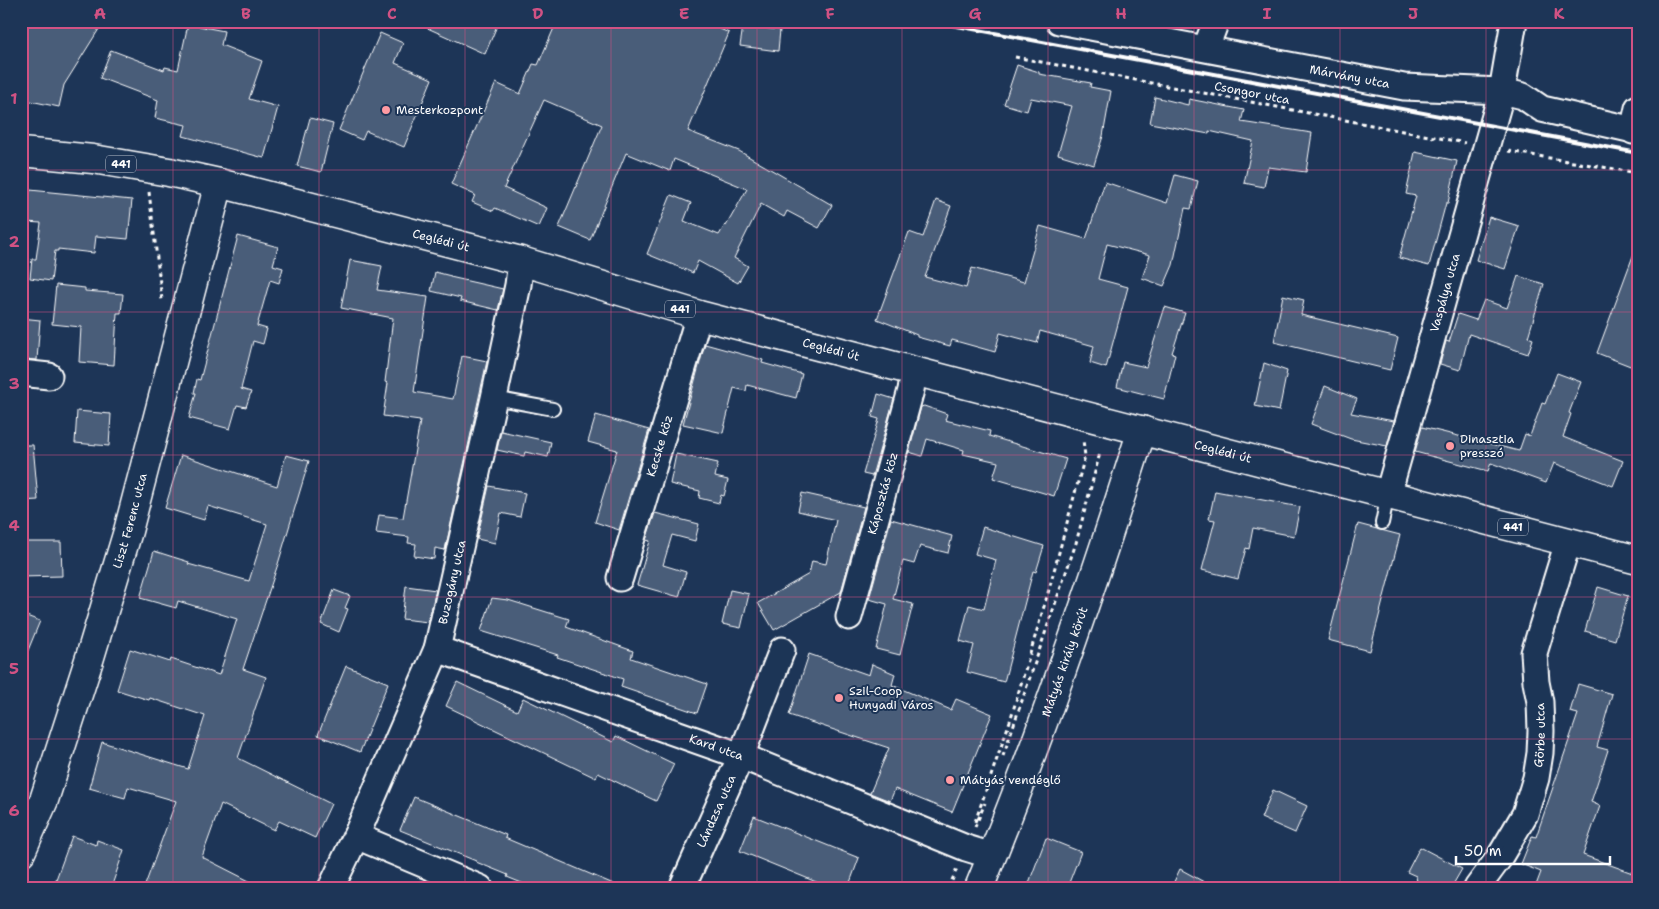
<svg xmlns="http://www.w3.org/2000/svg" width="1659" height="909" viewBox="0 0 1659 909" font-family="'Shantell Sans',sans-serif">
<rect width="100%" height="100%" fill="#1d3557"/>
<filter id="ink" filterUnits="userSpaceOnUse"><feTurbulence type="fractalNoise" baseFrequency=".02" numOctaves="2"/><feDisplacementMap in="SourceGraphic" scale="10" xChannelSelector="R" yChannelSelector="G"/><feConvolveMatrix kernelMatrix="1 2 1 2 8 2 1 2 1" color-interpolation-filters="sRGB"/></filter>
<g filter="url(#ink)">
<path fill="#4a5d79" stroke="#fff" d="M21 21H104L64 85 59 107 21 99Z
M412 21H499L485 54Z
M557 21H702L729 33 688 131 739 151 832 205 819 228 787 211 784 217 761 204 734 258 748 266 738 283 698 261 693 273 647 254 671 195 691 203 684 221 719 235 725 225 726 226 747 189 674 159 670 171 626 153 590 240 559 227 602 125 544 100 504 188 547 208 539 227 495 208 493 211 472 202 475 195 451 184 496 83 520 94 533 64 538 65Z
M188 24 224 31 221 45 262 61 249 99 278 107 264 158 183 136 186 125 155 118 158 100 100 78 111 50 164 70 165 67 178 70Z
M743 26 780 30 778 51 740 46Z
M380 33 403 43 395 63 432 79 404 147 366 131 362 140 339 130Z
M1017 65 1039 72V74L1091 83 1090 87 1111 91 1103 136 1094 165 1058 154 1072 106 1031 98 1027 111 1004 104Z
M1155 97 1188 105 1189 99 1244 110 1241 122 1312 133 1306 172 1268 167 1264 187 1244 183 1253 141 1209 131V134L1150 123Z
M310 118 333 124 321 172 297 166Z
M1415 152 1457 161 1448 203H1446L1429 266 1399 258 1416 196 1406 194Z
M1175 175 1198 181 1191 209 1185 208 1173 265 1164 286 1142 278 1150 255 1107 244 1098 279 1128 287 1106 368 1090 363 1094 346 1040 331 1037 343 1000 333 995 352 952 340 950 346 917 337V335L877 319 909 232 923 237 936 200 951 206 925 277 966 288 972 268 1024 282 1040 226 1086 239 1105 182 1167 203Z
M30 190 132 200 128 239 96 236 94 253 58 249V251H55L51 281 30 278 32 259H36L41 223 26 222Z
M1489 217 1519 226 1505 269 1476 260Z
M238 236 278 247 273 265 283 268 279 283 270 280 257 326 267 329 263 344 253 341 241 389 251 392 246 407 237 405 230 429 189 418 196 393H194L197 379 200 380Z
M1637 245H1638V369L1597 353Z
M350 260 382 266 377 290 428 297 414 392 453 399 462 356 487 361 445 550 435 548 434 559 414 556 416 544 408 543 409 537 376 533 379 515 403 518 420 421 383 416 388 383 385 382 393 318 341 308Z
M435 272 451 276 450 277 503 289 498 310 460 301 461 298 431 291Z
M1518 276 1544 284 1528 337 1533 339 1528 354 1469 334 1460 370 1440 364 1446 341 1449 342 1458 314 1476 320 1484 300 1507 308Z
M56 285 85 288V291L123 294 121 313H117L114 365 79 362 81 327 52 324Z
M1283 295 1304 300 1301 315 1398 338 1390 370 1274 342Z
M1165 307 1185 313 1172 353 1175 354 1164 399 1117 387 1123 362 1146 367Z
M21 318 40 320 37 360 21 359Z
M705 344 763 360 762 363 802 374 796 398 747 385 746 391 734 388 723 433 683 424Z
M1264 363 1287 371 1279 411 1255 406Z
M1557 373 1581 382 1569 413 1571 414 1563 437 1623 461 1613 486 1554 463 1546 483 1491 463 1488 471 1415 452 1422 427 1519 451 1525 434 1530 436 1542 403 1545 404Z
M1325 386 1357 399 1351 413 1394 421 1387 446 1351 439 1311 424Z
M878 394 894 399 872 476 863 474 879 419 872 417Z
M924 406 947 414 945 420 990 431 989 436 1066 459 1054 496 993 478 998 462 963 454 964 450 927 439 922 456 909 452 921 407Z
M77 411 111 414 109 446 75 443Z
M596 415 649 430 619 530 595 522 617 450 588 442Z
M501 431 551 442 548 457 525 452 524 456 497 450Z
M21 445H33L38 500 21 501Z
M676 454 718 463 715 477 728 480 724 496 721 495 719 503 699 498 700 491 670 484Z
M181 455 277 486 286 455 309 461 278 564 243 669 266 677 238 758 331 804 315 838 279 821 274 830 221 804 202 857 263 888H144L176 801 128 787 125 798 89 788 102 742 188 769 205 716 150 698 149 700 117 690 130 649 170 662 171 659 219 675 237 619 178 601 176 608 140 598 154 551 189 562 188 564 249 581 267 524 208 506 204 520 165 508Z
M489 486 525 493 520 517 501 513 495 543 477 539Z
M1215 491 1300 507 1294 536 1253 528 1249 549 1246 548 1238 579 1202 570 1215 520 1209 519Z
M802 493 864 507 841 592 774 630 758 603 809 574 812 561 826 564 836 520 798 511Z
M655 513 699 524 695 541 672 535 663 565 686 572 679 597 637 585 650 541 646 540Z
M891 519 952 536 948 553 920 546 914 564 903 561 893 599 913 604 900 655 876 649 887 604 869 599Z
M1358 524 1400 535 1370 651 1328 640Z
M983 527 1044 546 1036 572 1033 571 1004 682 967 672 974 645 960 641 969 605 984 609 996 560 975 554Z
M21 542H61L62 576 21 577Z
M406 586 436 590 428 622 402 619Z
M1598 587 1628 596 1615 640 1585 631Z
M334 590 350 596 345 608 348 609 339 632 321 624Z
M730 590 749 594 741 628 722 624Z
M492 598 508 600 569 619 566 627 633 651 631 658 707 684 697 713 621 687 623 679 557 657 558 655 481 631Z
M21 614 40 621 22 665H21Z
M809 654 869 675 872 664 895 674 892 685 951 710 956 699 992 714 952 812 895 789 890 801 870 793 889 748 789 715Z
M346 666 388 683 360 752 318 735Z
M457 682 517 711 523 698 613 742 616 736 674 764 656 801 598 773 596 778 446 706Z
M1578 684 1612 694 1597 747 1608 750 1591 802 1600 806 1583 855 1638 875V888H1535L1541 872 1521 864 1532 836 1536 837 1578 714 1570 712Z
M1273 790 1307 806 1295 833 1261 818Z
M414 797 506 835 505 838 623 888H534L507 877 508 875 476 862V861L400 830Z
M754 816 859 858 848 888H831L740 851Z
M72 836 96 845 97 840 124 850 111 888H71L55 882Z
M1046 838 1081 852 1067 888H1027Z
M1420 847 1462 869 1451 888H1418L1416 876 1407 872Z
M1180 869 1215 888H1171Z"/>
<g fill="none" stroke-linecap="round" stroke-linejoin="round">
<g stroke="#fff" stroke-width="16">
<path id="lane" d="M494 398 553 409
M1382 523 1388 494"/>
</g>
<g stroke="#fff" stroke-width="29">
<g id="street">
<path id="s1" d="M1059 21 1404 87 1502 91 1523 96 1542 109 1638 131"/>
<path d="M1206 48 1216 21"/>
<path d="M1633 131 1638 108"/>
<path d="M21 373 49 376"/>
<path id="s2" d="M1388 494 1502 91 1514 21"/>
<path id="s3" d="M620 578 699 315"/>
<path id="s4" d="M849 617 911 390 914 371"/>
<path id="s5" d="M437 649 741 756 966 848 992 856"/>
<path d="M356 836 480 888"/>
<path id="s6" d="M331 888 356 836 437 649 494 398 518 285 521 261"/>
<path id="s7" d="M682 888 741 756 782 650"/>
<path id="s8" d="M1477 888 1499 858 1525 814 1536 778 1540 753 1541 731 1540 702 1536 682 1534 653 1568 542"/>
</g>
</g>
<g stroke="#fff" stroke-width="31">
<g id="secondary">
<path id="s9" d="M21 852 44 800 90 657 128 531 219 183"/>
<path id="s10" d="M979 888C1041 738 1093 585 1142 430"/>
</g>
</g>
<g stroke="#fff" stroke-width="31">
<g id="primary">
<path id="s11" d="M21 152 93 159 169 172 219 183 521 261 699 315 1638 560"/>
</g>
</g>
<path stroke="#fff" stroke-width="3" stroke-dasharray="4 4" stroke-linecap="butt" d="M1015 57 1465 143
M1508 151 1638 173
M149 192 162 300
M1003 756 1076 543 1100 453
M975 822 1010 721 1048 593 1085 456 1083 440
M975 827 985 803
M949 888 957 868"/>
<use href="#lane" stroke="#1d3557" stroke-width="12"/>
<use href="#street" stroke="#1d3557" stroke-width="25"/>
<use href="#secondary" stroke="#1d3557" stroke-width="28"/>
<use href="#primary" stroke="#1d3557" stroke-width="28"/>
<path stroke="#fff" stroke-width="4" d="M930 21 1638 153"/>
</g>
</g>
<path fill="none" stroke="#d15284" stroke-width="1" stroke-opacity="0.55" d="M173 21V888M319 21V888M465 21V888M611 21V888M757 21V888M902 21V888M1048 21V888M1194 21V888M1340 21V888M1486 21V888M21 170H1638M21 312H1638M21 455H1638M21 597H1638M21 739H1638"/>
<g fill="#ff9aa2" stroke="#1d3557" stroke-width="2">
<circle cx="386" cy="110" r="5"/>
<circle cx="1450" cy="446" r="5"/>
<circle cx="839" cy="698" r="5"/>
<circle cx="950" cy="780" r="5"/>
</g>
<g text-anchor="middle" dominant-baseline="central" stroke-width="4" stroke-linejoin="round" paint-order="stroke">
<g fill="#1d3557" stroke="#bbc2cd" stroke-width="1">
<rect x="106" y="155.5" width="30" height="17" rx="4"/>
<rect x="665" y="300.5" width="30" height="17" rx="4"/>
<rect x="1498" y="518.5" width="30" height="17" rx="4"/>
</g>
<g font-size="11" font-weight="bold" fill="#fff">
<text x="121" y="164">441</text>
<text x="680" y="309">441</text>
<text x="1513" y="527">441</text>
</g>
<g font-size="12" fill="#fff" stroke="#1d3557">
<text stroke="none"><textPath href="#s1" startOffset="296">Márvány utca</textPath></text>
<text transform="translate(1252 93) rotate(11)">Csongor utca</text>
<text stroke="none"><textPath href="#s11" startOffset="430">Ceglédi út</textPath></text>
<text stroke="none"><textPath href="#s2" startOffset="209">Vaspálya utca</textPath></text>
<text stroke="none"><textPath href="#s11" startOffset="835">Ceglédi út</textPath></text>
<text stroke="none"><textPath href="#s3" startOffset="138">Kecske köz</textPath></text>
<text stroke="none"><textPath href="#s11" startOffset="1240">Ceglédi út</textPath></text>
<text stroke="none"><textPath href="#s4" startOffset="128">Káposztás köz</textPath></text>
<text stroke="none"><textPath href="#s9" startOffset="349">Liszt Ferenc utca</textPath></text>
<text stroke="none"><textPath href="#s6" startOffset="330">Buzogány utca</textPath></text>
<text stroke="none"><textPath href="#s10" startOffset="242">Mátyás király körút</textPath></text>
<text stroke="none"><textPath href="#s8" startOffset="169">Görbe utca</textPath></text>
<text stroke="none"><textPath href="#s5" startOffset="296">Kard utca</textPath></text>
<text stroke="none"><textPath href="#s7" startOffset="84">Lándzsa utca</textPath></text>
</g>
<g font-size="12" fill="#fff" stroke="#1d3557" text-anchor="start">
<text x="396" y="110">Mesterkozpont</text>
<text x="1460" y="439">Dinasztia<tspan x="1460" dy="14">presszó</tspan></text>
<text x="849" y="691">Szil-Coop<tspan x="849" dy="14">Hunyadi Város</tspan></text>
<text x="960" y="780">Mátyás vendéglő</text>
</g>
</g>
<rect width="1659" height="909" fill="none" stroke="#1d3557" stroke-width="55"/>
<path d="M1456 856v8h154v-8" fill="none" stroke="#ffffff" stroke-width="2.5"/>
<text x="1464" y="856" font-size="15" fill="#ffffff" stroke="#1d3557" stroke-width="4" paint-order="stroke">50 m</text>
<rect x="28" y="28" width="1604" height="854" fill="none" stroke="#d15284" stroke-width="2"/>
<g font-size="16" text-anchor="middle" font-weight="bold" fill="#d15284">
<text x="100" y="19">A</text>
<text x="246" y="19">B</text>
<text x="392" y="19">C</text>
<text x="538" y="19">D</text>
<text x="684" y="19">E</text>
<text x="830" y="19">F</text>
<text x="975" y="19">G</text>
<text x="1121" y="19">H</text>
<text x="1267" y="19">I</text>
<text x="1413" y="19">J</text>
<text x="1559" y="19">K</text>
<text x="14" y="104">1</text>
<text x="14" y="247">2</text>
<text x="14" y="389">3</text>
<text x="14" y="531">4</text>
<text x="14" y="674">5</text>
<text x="14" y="816">6</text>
</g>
</svg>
